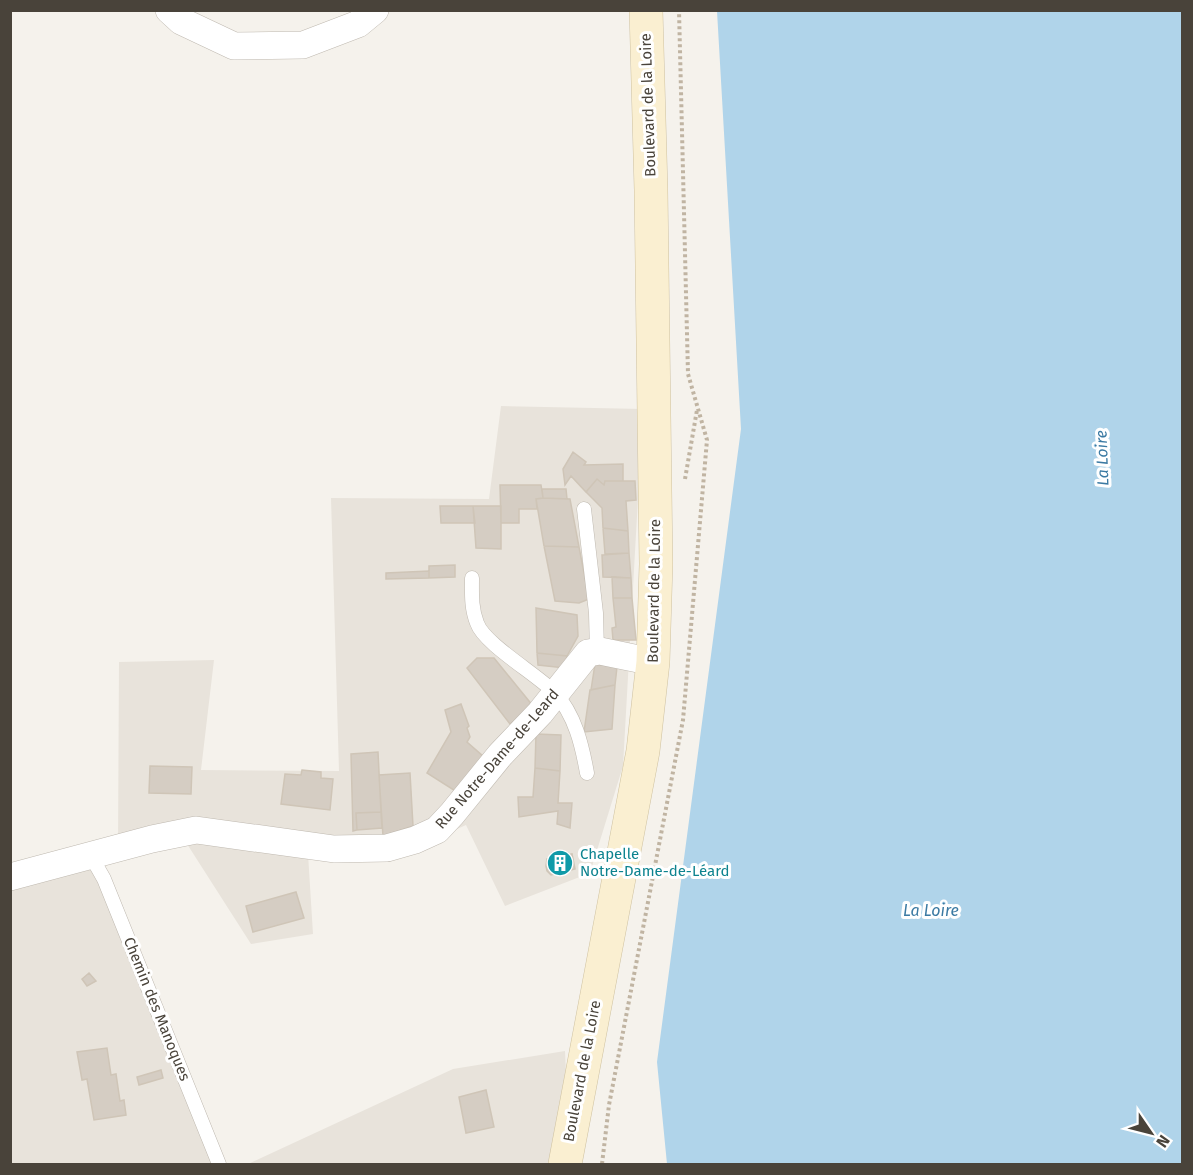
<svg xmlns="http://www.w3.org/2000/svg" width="1193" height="1175" viewBox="0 0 1193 1175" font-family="'Fira Sans',sans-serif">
<rect width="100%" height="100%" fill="#f5f2ec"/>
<path fill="#e8e3db" d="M501 406 643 409 623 766 590 873 505 906 466 825 394 857 308 854 313 934 251 944 180 833 91 856 218 1164H11V877L118 848 119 662 214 660 201 770 339 771 331 498 489 499Z
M565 1051 570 1164H248L453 1069Z"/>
<path fill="#b0d4ea" d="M717 11H1182V1164H667L657 1062 741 429Z"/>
<path fill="#d5cdc3" stroke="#cfc5b7" stroke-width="1.5" d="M573 452 586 462 584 465 623 464V481H605L604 485 597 479 586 492 571 476 565 485 563 469Z
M597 479 604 485 605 481H635L636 500 626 501 628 531 603 528 602 508 586 492Z
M500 485H541L543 498 536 499 537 509H519V523H501Z
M542 489H566L567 499 543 498Z
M543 498 570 499 579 547 544 546 536 499Z
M440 506H473L475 523H441Z
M473 506H501V549L476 548Z
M603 528 628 531 629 553 605 554Z
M544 546 579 547 589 599 579 603 555 601Z
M629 553 631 578 603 577 602 555Z
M455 565V577L429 578V566Z
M429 571V578L386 579V573Z
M612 577 631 578 632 598H613Z
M613 598H632L636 640H613L612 628 616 627Z
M536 608 577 615 578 636 567 656 537 653Z
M537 653 567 656 565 668 538 665Z
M477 658H494L533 706 510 724 467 668Z
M595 664 617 667 615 685 591 690Z
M615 685 612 729 584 732 590 690Z
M461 704 469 726 467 728 470 737 467 742 484 757 460 794 427 773 451 732 445 710Z
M536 734 561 735 560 771 535 768Z
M378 752 381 812 356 813 357 830 353 831 351 754Z
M150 766 192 767 191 794 149 793Z
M535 768 560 771 558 803H572L570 828 557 824 558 811 519 817 518 797H533Z
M302 770 321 772V778L333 779 330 810 281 804 285 774 301 775Z
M410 773 413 826 383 836 379 775Z
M381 812 382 828 357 830 356 813Z
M572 854 575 869 551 875 547 871 546 866 547 859Z
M296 892 304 918 253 932 246 906Z
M89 973 96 981 87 986 82 979Z
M107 1048 111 1075 116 1074 120 1101 124 1100 126 1115 94 1120 87 1079 82 1080 77 1052Z
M161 1070 163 1078 139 1085 137 1077Z
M486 1090 494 1127 466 1133 459 1097Z"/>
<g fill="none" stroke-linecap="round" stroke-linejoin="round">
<g stroke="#bfb9b0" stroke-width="15">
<path id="lane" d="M584 509 596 613 597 652
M472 578C472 593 471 608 477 623 484 644 538 675 555 693 575 715 582 745 587 773
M91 856 104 879 219 1164"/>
</g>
<g stroke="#bfb9b0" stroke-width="28">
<path id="street" d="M169 10 181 21 234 46 303 45 358 24 375 10
M10 877 152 839 196 830 334 849 387 848 415 840 437 830 452 814 500 755 540 713 588 653 600 651 653 662"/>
</g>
<g stroke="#cfc2a1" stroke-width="34">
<path id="secondary" d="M565 1164 643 751 653 662 656 564 651 190 646 10"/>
</g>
<path stroke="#c0b4a2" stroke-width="4" stroke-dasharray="3 3" stroke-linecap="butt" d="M685 479 697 410
M602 1164 609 1105 683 720 707 440 688 374 679 10"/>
<use href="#lane" stroke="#fff" stroke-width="14"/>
<use href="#street" stroke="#fff" stroke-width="27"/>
<use href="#secondary" stroke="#faefd1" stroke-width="33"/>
</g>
<defs>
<g id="building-disc" transform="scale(1.35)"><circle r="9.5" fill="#0f9aa8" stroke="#fff"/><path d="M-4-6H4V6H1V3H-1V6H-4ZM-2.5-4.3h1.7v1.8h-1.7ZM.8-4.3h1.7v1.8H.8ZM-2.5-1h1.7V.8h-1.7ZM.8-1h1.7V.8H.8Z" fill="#fff"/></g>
</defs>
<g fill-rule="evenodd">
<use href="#building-disc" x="560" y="863"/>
</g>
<g text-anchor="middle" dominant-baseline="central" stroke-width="6" stroke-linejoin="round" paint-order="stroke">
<g font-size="15" fill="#49433a" stroke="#fff">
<text transform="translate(648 105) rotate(-92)">Boulevard de la Loire</text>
<text transform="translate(654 591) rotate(-89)">Boulevard de la Loire</text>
<text transform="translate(497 759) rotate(-49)">Rue Notre-Dame-de-Leard</text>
<text transform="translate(157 1009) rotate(68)">Chemin des Manoques</text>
<text transform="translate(582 1071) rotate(-79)">Boulevard de la Loire</text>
</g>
<g font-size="15" fill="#0d838f" stroke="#fff" text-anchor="start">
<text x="580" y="854">Chapelle<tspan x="580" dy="17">Notre-Dame-de-Léard</tspan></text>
</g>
<g font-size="16" font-style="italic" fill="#3b7aa3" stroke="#fff">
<text transform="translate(1102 458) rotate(-92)">La Loire</text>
<text x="931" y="910">La Loire</text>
</g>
</g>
<rect width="1193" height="1175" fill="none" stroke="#49433a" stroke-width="24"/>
<g transform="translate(1151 1133) rotate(125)" stroke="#ffffff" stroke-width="4.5" paint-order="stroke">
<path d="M0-4.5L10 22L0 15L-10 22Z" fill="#49433a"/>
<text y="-9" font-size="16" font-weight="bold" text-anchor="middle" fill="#49433a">N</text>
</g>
</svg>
